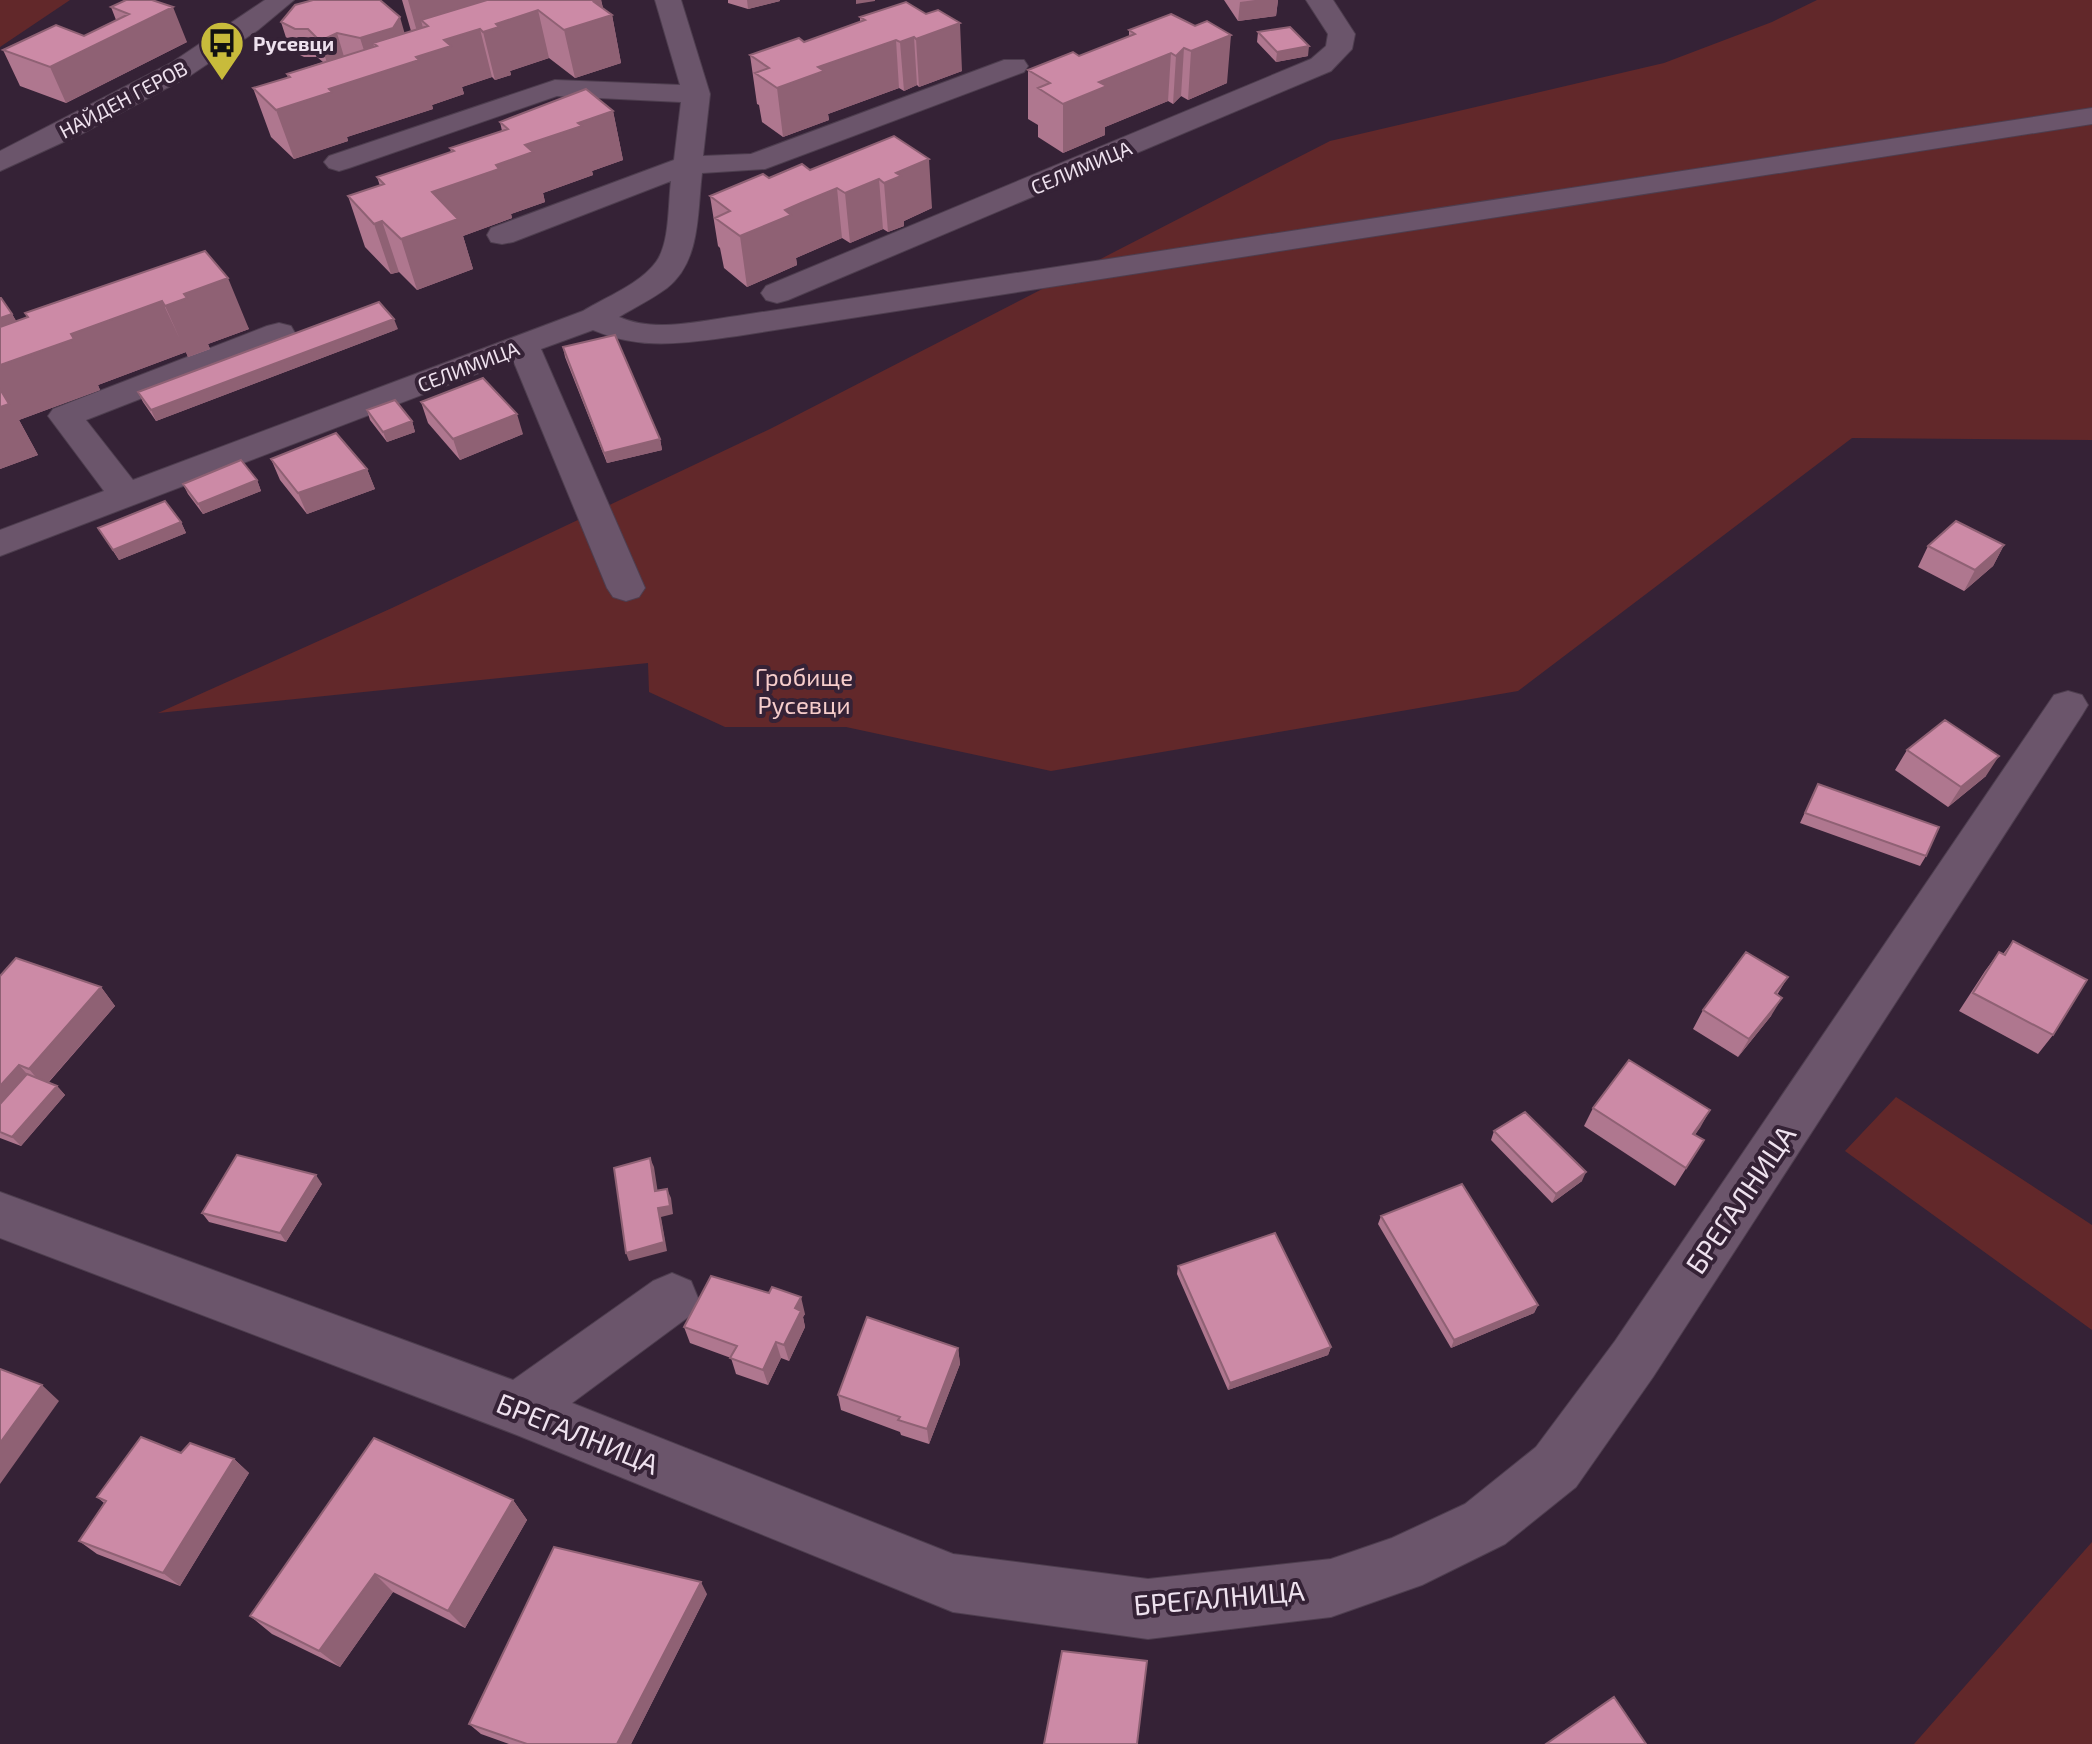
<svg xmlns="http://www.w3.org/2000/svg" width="2092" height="1744" viewBox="0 0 2092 1744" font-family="'Exo 2',sans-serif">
<rect width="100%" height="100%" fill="#352236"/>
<path fill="#62282a" d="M0 0H70L0 47Z
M1817 0H2092V440L1852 438 1518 691 1051 771 846 727H725L649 692 648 663 158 713 392 608 770 429 1330 141 1664 63 1772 22Z
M1896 1097 2092 1225V1330L1845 1151Z
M2092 1542V1744H1914Z"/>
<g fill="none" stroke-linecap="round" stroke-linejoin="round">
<g stroke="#4e3e4f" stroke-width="2">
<path id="minor" d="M265 0H294L258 30 191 75 83 133 0 171V151L171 63Z
M655 0H681L710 94 703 156 751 154 1004 60H1024L1028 66 1024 72 765 169 702 173C697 213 701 261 667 288 652 299 634 308 619 317 655 333 699 321 737 316L2092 108V124L737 336C686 343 642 351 593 330L541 349 645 588 639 597 626 601 613 597 607 588 513 360 0 556V530L104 491 48 416 53 409 267 326 279 323 291 326 295 333 291 340 86 420 133 480 583 311C606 297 640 284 656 262 670 243 668 205 671 181L513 242 502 244 491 242 487 235 491 228 674 160 681 102 557 96 349 168 339 171 329 168 324 162 329 156 555 80 680 85Z
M1306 0H1333L1355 34 1352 49 1331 71 788 300 777 303 766 300 761 293 766 286 1311 59 1326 46 1328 34Z
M2068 691 2082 695 2088 705 2082 715 1653 1377 1576 1487 1505 1544 1422 1585 1331 1617 1148 1639 953 1612 517 1435 0 1238V1192L513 1380 653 1281 672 1273 691 1281 698 1298 691 1315 572 1403 953 1554 1148 1579 1331 1559 1392 1538 1465 1504 1536 1447 1615 1341 2054 695Z"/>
</g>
<use href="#minor" fill="#6b556b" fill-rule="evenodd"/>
</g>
<path fill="#af778f" d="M126 0 187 42 66 103 20 86 3 50 84 36 116 20 111 7Z
M402 0H601L603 8 612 15 621 63 575 78 549 58 510 71 511 75 495 80 492 77 462 87 464 94 432 105 433 109 347 137 348 141 294 159 271 137 253 88 288 78 287 74 323 62 317 57H304L290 50 281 22 405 33 411 31Z
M728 0H780V1L748 9 728 3Z
M1224 0H1278L1276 16 1238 21Z
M906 2 962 71 919 87 917 85 904 91 899 88 828 114 829 120 783 137 762 122 759 105 757 104 750 55 804 42 860 22V17Z
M1195 26 1227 83 1188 100 1181 96 1173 104 1168 101 1105 127V135L1063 153 1038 137V125L1028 119V70L1079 56 1129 36V30Z
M1258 32 1308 56 1276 62 1257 42Z
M613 111 623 160 592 171 593 175 543 193 545 202 511 214 512 218 463 236 473 269 417 290 399 272 391 274 365 247 348 196 380 186 377 177 451 152 450 148 502 131 500 122Z
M894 136 932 208 904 221V226L888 232 883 229 850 243 842 238 796 258 797 265 747 287 724 268 720 248 718 246 710 196 769 178 810 170Z
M205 251 249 329 208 344 210 349 188 357 186 352 98 385 100 390 19 420 38 455 0 469 12 314 16 321 28 317 25 313Z
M398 329 156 421 143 402 138 392Z
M563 347 660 439 662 450 607 463 565 357Z
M421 402 523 434 460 460 428 423Z
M367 410 412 421 415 432 387 442 370 420Z
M271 459 367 469 375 489 307 514 280 480Z
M257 480 261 491 203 514 188 494 183 484Z
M181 522 186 533 119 560 98 528Z
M2004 545 1993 566 1964 591 1918 567 1928 546Z
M1907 750 1986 776 1948 807 1895 770Z
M1818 784 1926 856 1920 866 1800 823Z
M2013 941 2053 1035 2038 1054 1959 1011 1985 971 1999 952 2003 954Z
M0 976 101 987 115 1006 49 1082 57 1086 65 1095 21 1146 0 1138Z
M1788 977 1777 995 1771 1016 1738 1057 1693 1029 1703 1010Z
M1593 1108 1710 1110 1695 1135 1704 1140 1675 1186 1584 1126Z
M1494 1131 1582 1181 1552 1203 1491 1140Z
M322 1184 286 1242 209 1222 202 1213Z
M1381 1216 1538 1305 1534 1313 1451 1348 1378 1224Z
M1178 1266 1331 1347 1328 1355 1228 1390 1177 1274Z
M805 1314 803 1317 805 1327 789 1361 781 1358 768 1385 736 1374 731 1358 690 1343 684 1327Z
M958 1348 960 1364 929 1444 901 1435 900 1432 841 1410 838 1395Z
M181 1453 234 1459 249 1473 180 1586 97 1554 79 1541 104 1503 97 1497Z
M513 1500 527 1520 465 1628 393 1592 340 1667 272 1634 250 1616Z
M707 1594 631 1744H509L481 1734 469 1724Z"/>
<path fill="#8f6174" d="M408 0H548L428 26 421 20 426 40 420 42Z
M601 0 605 17 612 15 621 63 575 78 564 30 594 2Z
M747 0H780V1L748 9Z
M856 0H875V1L856 4Z
M1255 0H1278L1276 16 1238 21 1240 2Z
M173 7 187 42 66 103 50 67Z
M538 10 549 58 510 71 511 75 495 80 483 32 496 24Z
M400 17 408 45 377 46 373 43 379 62 369 66 360 38Z
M960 23 962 71 919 87 916 39Z
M480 29 492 77 462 87 464 94 432 105 433 109 347 137 348 141 294 159 276 110 329 89 416 57 444 40Z
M337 33 345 60 329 69 320 41Z
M1231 35 1227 83 1188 100 1191 51Z
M914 37 917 85 904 91 900 42Z
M896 40 899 88 828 114 829 120 783 137 777 88 818 67Z
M1309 46 1308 56 1276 62 1277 52Z
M1184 48 1181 96 1173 104 1176 56Z
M1171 53 1168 101 1105 127V135L1063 153V104L1099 82Z
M613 111 623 160 592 171 593 175 543 193 545 202 511 214 512 218 463 236 473 269 417 290 401 239 432 192 496 165 525 145 578 123Z
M929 159 932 208 904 221V226L888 232 884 183 896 173Z
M879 179 883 229 850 243 845 193Z
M837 188 842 238 796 258 797 265 747 287 740 236 785 210Z
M382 221 399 272 391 274 374 224Z
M228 278 249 329 208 344 210 349 188 357 165 306 184 294Z
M162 301 186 352 98 385 100 390 19 420 38 455 0 469V365L71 334Z
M12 314 18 324 0 330V318Z
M394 319 398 329 156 421 151 410Z
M517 414 523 434 460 460 453 439Z
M412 421 415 432 387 442 383 432Z
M660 439 662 450 607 463 604 453Z
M367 469 375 489 307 514 298 493Z
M257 480 261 491 203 514 198 504Z
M181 522 186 533 119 560 113 550Z
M2004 545 1993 566 1964 591 1975 570Z
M1999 756 1986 776 1948 807 1961 787Z
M101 987 115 1006 44 1087 29 1069Z
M1782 998 1771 1016 1738 1057 1749 1039Z
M19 1065 35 1083 0 1104V1086Z
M57 1086 65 1095 21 1146 12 1137Z
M1710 1110 1700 1128 1683 1151 1693 1134Z
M650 1158 654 1167 659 1200 655 1191Z
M1586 1172 1582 1181 1552 1203 1556 1194Z
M316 1175 322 1184 286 1242 280 1233Z
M667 1189 671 1198 673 1214 661 1217 667 1251 629 1261 626 1253Z
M801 1297 805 1314 803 1317 805 1327 789 1361 784 1345 795 1308Z
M1538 1305 1534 1313 1451 1348 1454 1340Z
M776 1342 781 1358 768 1385 763 1370Z
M1331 1347 1328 1355 1228 1390 1230 1383Z
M958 1348 960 1364 929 1444 927 1429Z
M42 1385 59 1401 0 1484V1443Z
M234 1459 249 1473 180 1586 163 1573Z
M513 1500 527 1520 465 1628 448 1611Z
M375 1574 393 1592 340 1667 319 1651Z
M701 1582 707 1594 631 1744H617Z"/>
<path fill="#cc8aa6" stroke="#8f6174" stroke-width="2" d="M126 0H152L173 7 50 67 3 50 56 25 84 36 129 14 111 7Z
M313 0H380L400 17 393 28 360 38 337 33 320 41 308 29H295L281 22 295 5Z
M487 0H601L594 2 612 15 564 30 538 10 496 24 499 27 483 32 480 29 444 40 451 46 416 57 419 60 329 89 332 92 276 110 253 88 290 77 287 74 377 46 373 43 428 26 421 20Z
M906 2 926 14 938 10 960 23 916 39 914 37 900 42 896 40 818 67 824 71 777 88 755 73 769 68 750 55 799 38 804 42 865 20 860 17Z
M1171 14 1195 26 1207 21 1231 35 1191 51 1184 48 1176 56 1171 53 1099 82 1107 86 1063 104 1038 88 1050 83 1028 70 1073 52 1079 56 1135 34 1129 30Z
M1290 27 1309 46 1277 52 1258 32Z
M586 89 613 111 578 123 582 126 525 145 533 152 496 165 499 169 432 192 458 219 401 239 382 221 374 224 348 196 384 184 377 177 454 151 450 148 508 129 500 122Z
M894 136 929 159 896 173 901 176 884 183 879 179 845 193 837 188 801 203 785 210 791 215 740 236 715 218 730 211 710 196 763 174 769 178 802 164 810 170Z
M205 251 228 278 184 294 187 298 165 306 162 301 71 334 74 339 0 365V327L28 317 25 313Z
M0 298H1L12 314 0 318Z
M379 302 394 319 151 410 138 392Z
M615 335 660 439 604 453 563 347Z
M483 378 517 414 453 439 421 402Z
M0 389 9 404 0 407Z
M395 400 412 421 383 432 367 410Z
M336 433 367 469 298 493 271 459Z
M241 460 257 480 198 504 183 484Z
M165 501 181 522 113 550 98 528Z
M1956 521 2004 545 1975 570 1928 546Z
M1945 720 1999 756 1961 787 1907 750Z
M1818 784 1939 827 1926 856 1805 813Z
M2013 941 2087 980 2053 1035 1973 993 1999 952 2005 955Z
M1746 952 1788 977 1775 993 1782 998 1749 1039 1703 1010Z
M16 958 101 987 29 1069 19 1065 0 1086V976Z
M1629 1060 1710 1110 1693 1134 1704 1140 1686 1168 1593 1108Z
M27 1074 57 1086 12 1137 0 1132V1104Z
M1525 1112 1586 1172 1556 1194 1494 1131Z
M237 1155 316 1175 280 1233 202 1213Z
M650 1158 655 1191 667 1189 670 1206 658 1208 664 1242 626 1253 614 1168Z
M1462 1184 1538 1305 1454 1340 1381 1216Z
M1275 1233 1331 1347 1230 1383 1178 1266Z
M711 1276 769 1293 772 1287 801 1297 795 1308 801 1311 784 1345 776 1342 763 1370 730 1358 737 1346 684 1327Z
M867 1317 958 1348 927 1429 898 1420 900 1417 838 1395Z
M0 1369 42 1385 0 1443Z
M141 1437 181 1453 190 1443 234 1459 163 1573 79 1541 106 1501 97 1497Z
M374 1438 513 1500 448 1611 375 1574 319 1651 250 1616Z
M554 1547 701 1582 617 1744H527L469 1724Z
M1062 1651 1147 1661 1137 1744H1044Z
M1614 1697 1646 1744H1546Z"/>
<defs>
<g id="bus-pin" transform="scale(2.3)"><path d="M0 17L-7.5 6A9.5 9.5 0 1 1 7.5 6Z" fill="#c8bb3b" stroke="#352236"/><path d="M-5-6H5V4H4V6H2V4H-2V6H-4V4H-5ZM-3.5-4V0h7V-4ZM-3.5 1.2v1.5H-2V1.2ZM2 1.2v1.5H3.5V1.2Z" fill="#111"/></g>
</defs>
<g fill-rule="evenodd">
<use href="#bus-pin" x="222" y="43"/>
</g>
<g text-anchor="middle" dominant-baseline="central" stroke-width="8" stroke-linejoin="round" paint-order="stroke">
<g font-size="20" font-weight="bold" fill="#eee1ee" stroke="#352236" text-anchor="start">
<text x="253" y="43">Русевци</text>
</g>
<g font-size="20" fill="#eee1ee" stroke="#352236">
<text transform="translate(123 99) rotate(-28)">НАЙДЕН ГЕРОВ</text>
<text transform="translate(1081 167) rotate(-23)">СЕЛИМИЦА</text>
<text transform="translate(468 366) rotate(-21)">СЕЛИМИЦА</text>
</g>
<g font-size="24" fill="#f6cdcb" stroke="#352236">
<text x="804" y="676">Гробище<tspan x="804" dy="28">Русевци</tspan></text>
</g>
<g font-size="28" fill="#eee1ee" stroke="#352236">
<text transform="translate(1740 1199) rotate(-56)">БРЕГАЛНИЦА</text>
<text transform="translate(578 1433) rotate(22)">БРЕГАЛНИЦА</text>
<text transform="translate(1219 1597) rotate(-5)">БРЕГАЛНИЦА</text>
</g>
</g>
</svg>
